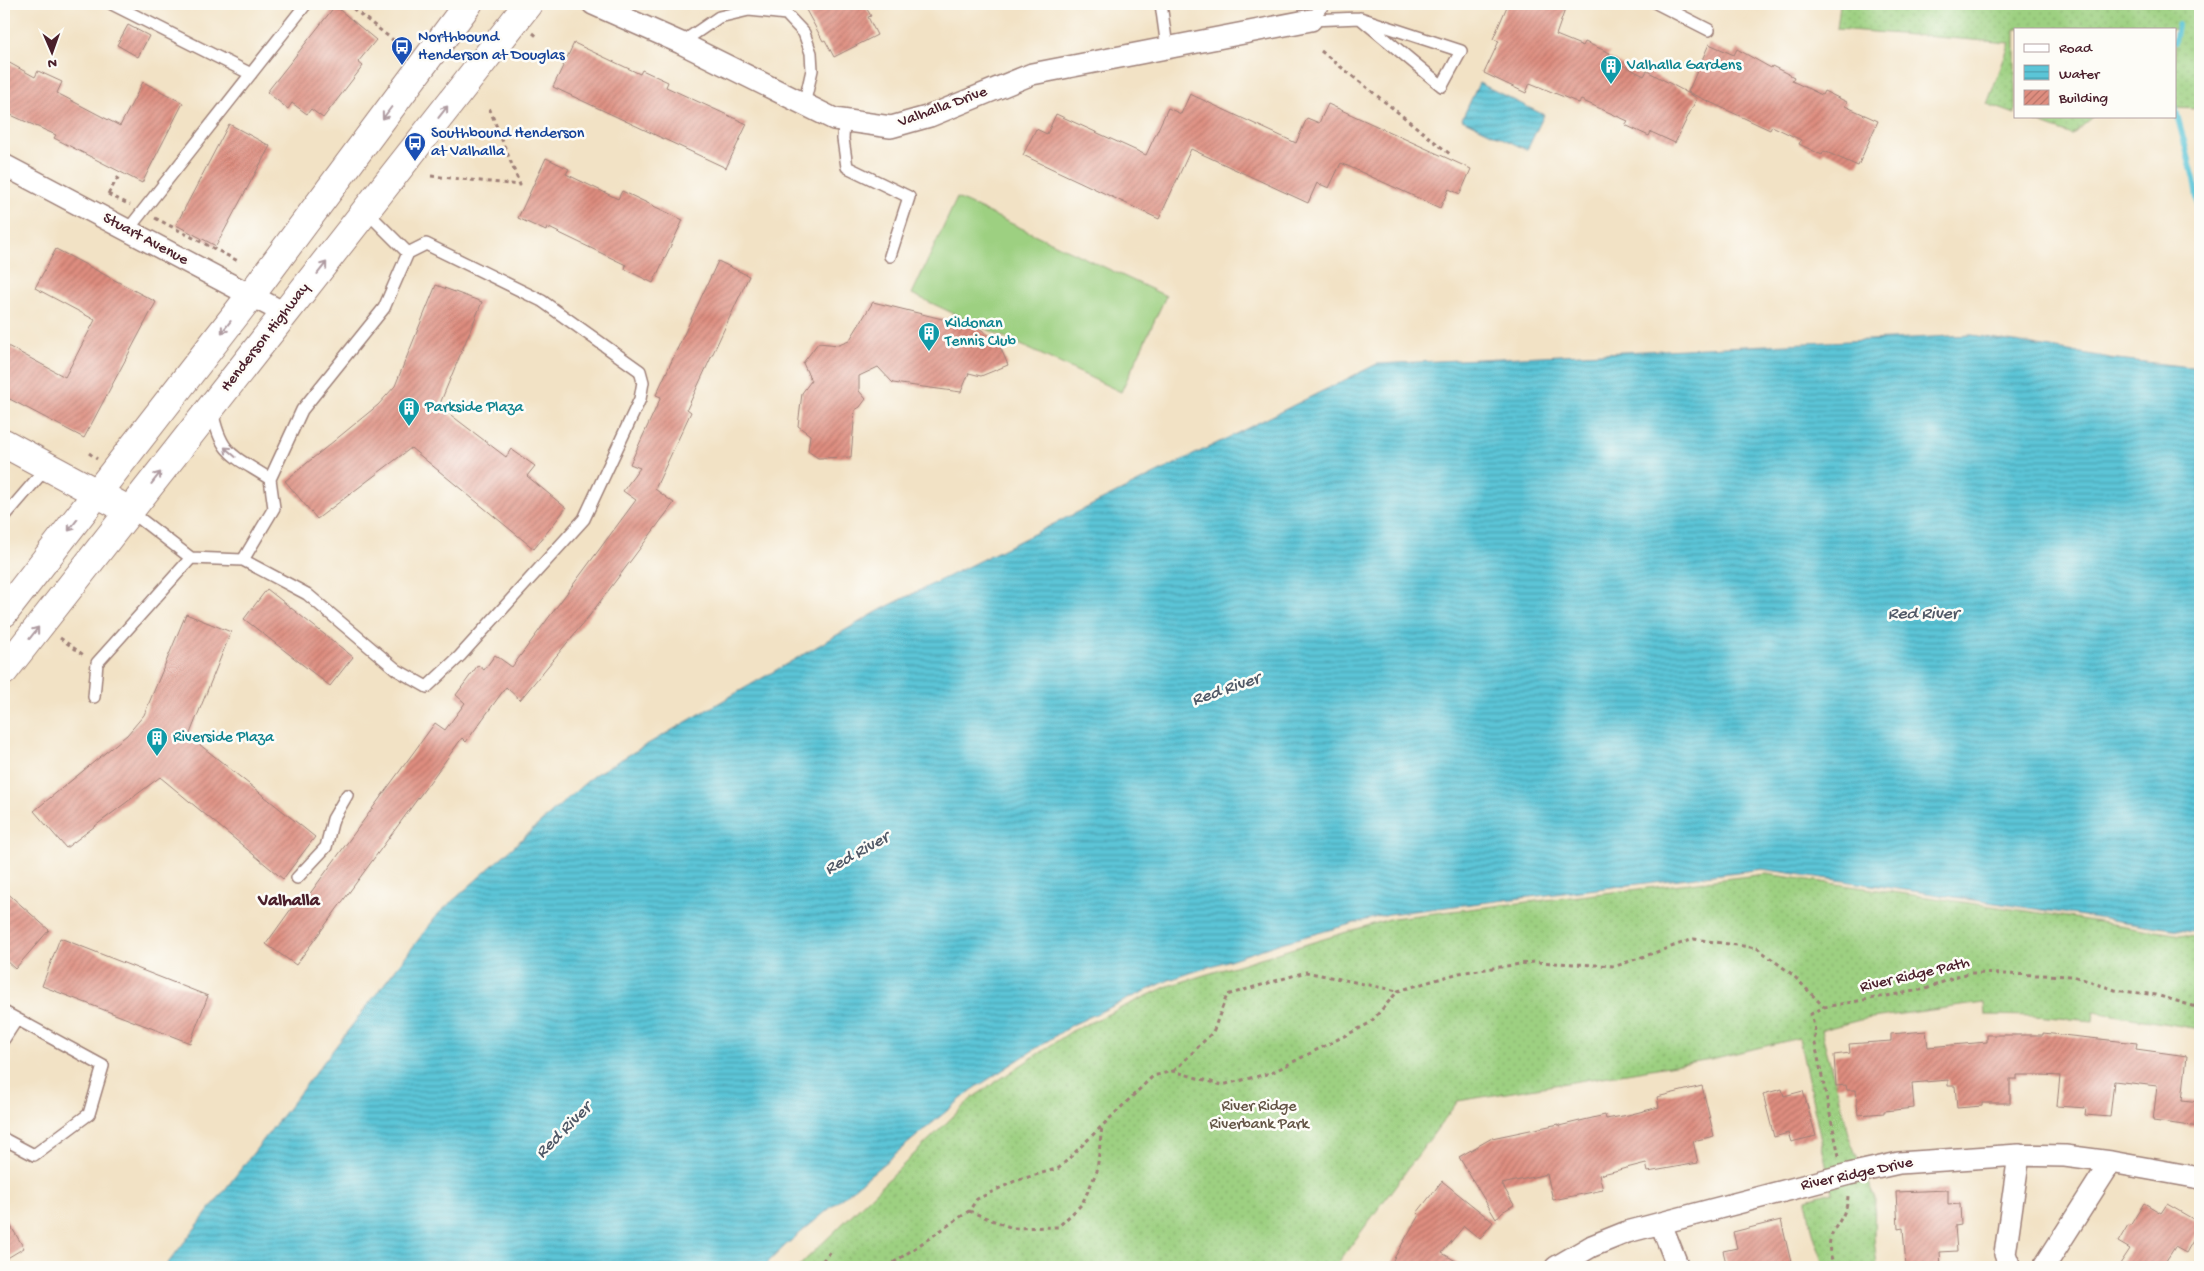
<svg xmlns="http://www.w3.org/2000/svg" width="2204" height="1271" viewBox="0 0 2204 1271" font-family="'Gochi Hand',sans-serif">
<defs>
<pattern id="grass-dots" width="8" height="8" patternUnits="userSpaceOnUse" patternTransform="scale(1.25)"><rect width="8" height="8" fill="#9dd081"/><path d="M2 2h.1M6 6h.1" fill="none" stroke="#89b270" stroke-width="1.8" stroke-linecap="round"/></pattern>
<pattern id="water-rules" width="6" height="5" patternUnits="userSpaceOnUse" patternTransform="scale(1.25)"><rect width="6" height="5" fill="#5bc5d7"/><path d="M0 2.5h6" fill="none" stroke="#4d9faf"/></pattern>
<pattern id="building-hatch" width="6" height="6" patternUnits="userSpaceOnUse" patternTransform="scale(1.25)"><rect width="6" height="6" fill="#de8d7f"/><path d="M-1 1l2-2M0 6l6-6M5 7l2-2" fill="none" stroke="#b67368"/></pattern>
</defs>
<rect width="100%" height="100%" fill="#fdfcf7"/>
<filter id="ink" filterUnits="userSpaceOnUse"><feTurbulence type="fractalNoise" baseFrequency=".02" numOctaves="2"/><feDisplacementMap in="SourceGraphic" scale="10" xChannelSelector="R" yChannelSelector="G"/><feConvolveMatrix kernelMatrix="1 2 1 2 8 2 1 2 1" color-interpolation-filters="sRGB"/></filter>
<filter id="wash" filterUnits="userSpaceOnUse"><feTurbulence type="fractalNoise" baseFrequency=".0096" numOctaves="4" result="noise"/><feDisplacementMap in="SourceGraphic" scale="20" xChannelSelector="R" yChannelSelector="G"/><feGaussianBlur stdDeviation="1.12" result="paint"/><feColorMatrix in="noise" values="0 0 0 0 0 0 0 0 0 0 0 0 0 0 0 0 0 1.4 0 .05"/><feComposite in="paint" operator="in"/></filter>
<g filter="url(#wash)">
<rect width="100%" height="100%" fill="#f2e2c5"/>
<path fill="url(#grass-dots)" stroke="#747856" d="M1840 4H2200V111L2197 109 2175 108V29H2015V114L1987 104 2010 43 1837 29Z
M2021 116H2094L2072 135Z
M1766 874 2054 915 2200 938V1029L2094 1012 2093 1021 2036 1016 1985 1015 1984 1003 1864 1019 1821 1030 1852 1145 1875 1196 1874 1237 1877 1267H1825C1817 1245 1808 1222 1807 1199L1832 1192 1799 1038 1711 1059 1458 1101 1335 1267H798L972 1098 1072 1031 1168 986 1393 918Z"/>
<path fill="#9dd081" stroke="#747856" d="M957 198 1166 296 1121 392 912 294Z"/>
<path fill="url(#water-rules)" stroke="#527281" d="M1479 83 1544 115 1527 150 1462 119Z
M1972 335 2117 359 2200 368V933L1762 869 1388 914 1281 943 1169 980 1072 1025 972 1090 787 1244 763 1267H165L439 913 594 775 882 609 1377 364Z"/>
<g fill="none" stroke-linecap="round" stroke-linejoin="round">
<path stroke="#5bc5d7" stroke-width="6" d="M2175 42 2178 25
M2175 107 2194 179 2200 217"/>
</g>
<g id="blocks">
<path fill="url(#building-hatch)" d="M806 4H864L871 16 868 17 877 35 834 57 825 40 823 41 806 10 808 9Z
M1508 4H1567L1556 35 1583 46 1585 42 1610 53 1607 57 1644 76 1647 71 1697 98 1675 143 1651 132 1649 136 1625 125 1628 121 1581 100 1579 103 1530 83 1526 93 1484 73 1499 41 1493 39Z
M335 6 376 40 358 62 363 66 323 118 311 109 307 114 292 103 288 109 267 92Z
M128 25 149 36 138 57 117 45Z
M574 43 640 74 642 70 668 82 666 87 747 124 726 168 553 87Z
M1709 44 1734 55 1737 49 1771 68 1772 66 1794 77 1792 81 1822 95 1824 91 1847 102 1845 106 1878 121 1858 166 1824 151 1822 155 1799 144 1801 140 1772 126 1770 130 1688 92Z
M4 60 35 77 38 71 62 82 57 93 120 126 143 82 183 103 142 183 54 138 56 135 4 112Z
M1190 94 1296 143 1307 118 1319 123 1328 104 1471 169 1460 194 1449 189 1440 208 1341 163 1329 188 1317 183 1308 203 1191 149 1159 219 1023 155 1036 129 1047 134 1056 114 1146 155 1168 108 1181 114Z
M229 124 270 146 216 246 176 225Z
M546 158 569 169 566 174 618 199 622 191 683 220 653 283 625 269 626 265 547 227 546 231 518 218Z
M56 249 156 302 84 438 4 396V344L65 377 95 320 35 288Z
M718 261 749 276 687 409 691 412 655 489 674 503 590 615 520 700 506 687 466 742 462 738 296 965 266 944 301 895 306 899 435 723 445 730 465 703 456 695 478 665 484 670 495 655 512 667 636 500 623 491 640 468 630 464 661 397 656 395Z
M436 285 482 302 439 406 506 457 511 449 535 466 527 476 566 508 534 549 411 448 317 519 285 481 378 405 395 386Z
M873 302 979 328 998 342 1008 365 981 376 969 373 961 392 893 383 878 367 859 376V391L866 399 860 407 855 410 851 457 818 458 808 451 810 435 798 426 802 393 811 381 803 363 818 343 839 345 849 341Z
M267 589 353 657 330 686 244 619Z
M186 614 231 632 189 736 315 837 283 879 160 777 66 848 34 811 127 735 144 715Z
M4 890 49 930 15 969 4 959Z
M60 938 208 996 190 1043 42 986Z
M1926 1031 1928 1047 1987 1042V1035H2043V1033L2137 1043 2136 1049 2187 1056 2182 1100 2200 1102V1127L2153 1121 2157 1086 2114 1081 2110 1117 2085 1115 2086 1108 2057 1106 2060 1076 2043 1075H2017V1079H2010V1103H1982V1106L1957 1108 1955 1086H1948V1080L1912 1083 1914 1108 1884 1111V1113L1858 1115 1856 1090H1847L1846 1085 1836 1086 1834 1055 1850 1053 1849 1044 1891 1041V1034Z
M1702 1086 1714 1136 1693 1141 1698 1163 1648 1172 1646 1163 1599 1175 1603 1190 1553 1200 1547 1174 1502 1184 1514 1205 1502 1212 1496 1219 1459 1157 1492 1138 1559 1124V1126L1605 1115 1606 1119 1628 1115 1659 1107 1657 1097Z
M1782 1089 1784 1096 1803 1091 1816 1136 1791 1142 1788 1133 1774 1137 1763 1094Z
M1442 1181 1493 1222 1480 1239 1464 1226 1442 1253 1466 1267H1389L1419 1215 1417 1213Z
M1948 1190V1205L1960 1204 1961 1225 1955 1226 1957 1251 1940 1252 1941 1267H1906L1903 1228 1898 1229 1896 1192Z
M2144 1203 2161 1213 2167 1204 2200 1223V1228L2186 1253 2175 1247 2162 1267H2118L2130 1249 2118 1242 2128 1225 2130 1226Z
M4 1215 24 1248 4 1260Z
M1781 1220 1792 1267H1727L1723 1251 1737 1248 1733 1232Z"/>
</g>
</g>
<g filter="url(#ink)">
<use href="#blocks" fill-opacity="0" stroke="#9e8078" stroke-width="1"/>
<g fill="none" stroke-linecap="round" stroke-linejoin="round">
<g stroke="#9e8078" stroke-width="14">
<path id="service" d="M112 4 251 74
M1161 4 1167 47
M1658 4 1709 30
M1311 20 1360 18 1461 51 1442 86 1360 18
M1311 20 1324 4
M681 43 719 17 749 10 786 14 804 33 811 53 812 70 804 105
M844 121 843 139 847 167 909 197 890 256
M127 231 306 4
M212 410C221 456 233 455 270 479
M130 511 191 558 243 560 274 508 270 479 302 410 384 308 408 253 366 211
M4 517 48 466
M243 560 307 594 397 670 427 687 460 656 584 519 640 399 643 382 640 371 542 301 426 244 408 253
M94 697 97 663 191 558
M297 878 326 847 333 819 347 795
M4 1012 103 1066 89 1114 34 1155 4 1139
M4 1039 17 1019"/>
</g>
<g stroke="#9e8078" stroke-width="24">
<path id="minor" d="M593 4 681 43 834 119 891 127 930 116 1032 74 1311 20
M4 165 286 314
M1661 1224 1678 1267
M1556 1267 1592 1246 1627 1232 1849 1174 1899 1163 2019 1155 2065 1156 2111 1162 2200 1178
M2010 1267 2005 1254 2019 1155
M2044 1267 2111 1162"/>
</g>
<g stroke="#9e8078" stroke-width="30">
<path id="tertiary" d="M4 443 130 511"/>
</g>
<g stroke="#9e8078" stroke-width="30">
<path id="secondary" d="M4 613 251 295 468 4
M4 671 528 4"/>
</g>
<path stroke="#9e8078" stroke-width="3" stroke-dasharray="4 4" stroke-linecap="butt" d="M347 4 402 47
M533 33 539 38
M1321 51 1450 154
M431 176 520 185 488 105
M108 194 130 205
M108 194 119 176
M155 218 238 261
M89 453 97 459
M60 638 85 656
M1174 1071 1213 1032 1227 995 1306 972 1398 991
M1839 1156 1814 1039 1816 1034 1811 1014 1824 1007 1926 989 1957 976 1971 973 2073 976 2115 990 2156 995 2200 1008
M969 1211 1012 1228 1058 1227 1082 1204 1097 1171 1102 1126
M817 1267 833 1249
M887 1267 969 1211 977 1199 1015 1181 1059 1168 1153 1076 1173 1071 1222 1085 1271 1073 1370 1023 1398 991 1459 973 1534 962 1616 966 1694 939 1757 948 1793 975 1824 1007
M1835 1267C1817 1229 1848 1227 1848 1194"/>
<use href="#service" stroke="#fff" stroke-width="11"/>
<use href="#minor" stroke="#fff" stroke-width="21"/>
<use href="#tertiary" stroke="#fff" stroke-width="28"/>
<use href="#secondary" stroke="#fff" stroke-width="28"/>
</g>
<defs><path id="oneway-shaft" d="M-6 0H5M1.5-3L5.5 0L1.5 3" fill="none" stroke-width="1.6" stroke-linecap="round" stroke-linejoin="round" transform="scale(1.25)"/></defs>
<g stroke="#ae9aa0">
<use href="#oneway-shaft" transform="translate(443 112) rotate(-52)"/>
<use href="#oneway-shaft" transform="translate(387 113) rotate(127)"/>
<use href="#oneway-shaft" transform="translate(322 268) rotate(-52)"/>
<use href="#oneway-shaft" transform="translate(226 327) rotate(128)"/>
<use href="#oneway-shaft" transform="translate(230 452) rotate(-139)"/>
<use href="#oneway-shaft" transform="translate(156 478) rotate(-52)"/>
<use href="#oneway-shaft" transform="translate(73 525) rotate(128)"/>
<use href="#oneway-shaft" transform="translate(34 633) rotate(-52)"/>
</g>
</g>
<defs>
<g id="bus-pin" transform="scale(1.125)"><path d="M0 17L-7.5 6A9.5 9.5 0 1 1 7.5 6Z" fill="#1a4fb4" stroke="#fdfcf7"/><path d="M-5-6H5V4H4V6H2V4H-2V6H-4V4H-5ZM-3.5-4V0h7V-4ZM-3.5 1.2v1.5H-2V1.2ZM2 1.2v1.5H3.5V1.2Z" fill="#fff"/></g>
<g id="building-pin" transform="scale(1.125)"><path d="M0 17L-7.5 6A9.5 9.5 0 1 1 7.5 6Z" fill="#0f9aa8" stroke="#fdfcf7"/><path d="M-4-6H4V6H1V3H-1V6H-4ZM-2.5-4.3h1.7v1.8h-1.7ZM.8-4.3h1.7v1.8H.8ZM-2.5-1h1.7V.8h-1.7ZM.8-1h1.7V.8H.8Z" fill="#fff"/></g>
</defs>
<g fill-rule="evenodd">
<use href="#bus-pin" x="402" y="47"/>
<use href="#building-pin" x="1611" y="66"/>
<use href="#bus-pin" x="415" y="143"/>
<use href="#building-pin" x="929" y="333"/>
<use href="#building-pin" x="409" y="408"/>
<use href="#building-pin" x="157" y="738"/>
</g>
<g text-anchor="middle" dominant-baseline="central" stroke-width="5" stroke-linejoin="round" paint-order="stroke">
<g font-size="16" fill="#164399" stroke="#fdfcf7" text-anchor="start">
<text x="418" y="38">Northbound<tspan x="418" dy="18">Henderson at Douglas</tspan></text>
<text x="431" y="134">Southbound Henderson<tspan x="431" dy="18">at Valhalla</tspan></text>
</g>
<g font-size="16" fill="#0d838f" stroke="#fdfcf7" text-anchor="start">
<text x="1627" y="66">Valhalla Gardens</text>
<text x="945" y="324">Kildonan<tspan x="945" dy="18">Tennis Club</tspan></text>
<text x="425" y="408">Parkside Plaza</text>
<text x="173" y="738">Riverside Plaza</text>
</g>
<g font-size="16" fill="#4a1f2b" stroke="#fdfcf7">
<text transform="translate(943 108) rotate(-20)">Valhalla Drive</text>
<text transform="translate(145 240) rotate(28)">Stuart Avenue</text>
<text transform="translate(266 338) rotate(-52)">Henderson Highway</text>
<text transform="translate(1915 976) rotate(-13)">River Ridge Path</text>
<text transform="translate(1857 1175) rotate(-12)">River Ridge Drive</text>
</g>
<g font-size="16" fill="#635445" stroke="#fdfcf7">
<text x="1259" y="1107">River Ridge<tspan x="1259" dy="18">Riverbank Park</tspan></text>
</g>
<g font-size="18" font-style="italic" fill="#505967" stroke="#fdfcf7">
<text x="1923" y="614">Red River</text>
<text transform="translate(1226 690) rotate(-19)">Red River</text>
<text transform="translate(857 854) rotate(-29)">Red River</text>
<text transform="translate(564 1131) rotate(-45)">Red River</text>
</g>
<g font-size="18" font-weight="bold" fill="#4a1f2b" stroke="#fdfcf7">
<text x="289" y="901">Valhalla</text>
</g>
</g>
<rect width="2204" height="1271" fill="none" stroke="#fdfcf7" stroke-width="20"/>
<rect x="2014" y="28" width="162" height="90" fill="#fdfcf7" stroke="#b5a4a5"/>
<rect x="2024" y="44" width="25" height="8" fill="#ffffff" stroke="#b5a4a5"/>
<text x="2059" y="52" font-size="15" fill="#4a1f2b">Road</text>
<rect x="2024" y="65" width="25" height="15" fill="url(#water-rules)" stroke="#b5a4a5"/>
<text x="2059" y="78" font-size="15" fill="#4a1f2b">Water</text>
<rect x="2024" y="90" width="25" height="15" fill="url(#building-hatch)" stroke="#b5a4a5"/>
<text x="2059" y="102" font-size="15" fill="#4a1f2b">Building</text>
<g transform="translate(52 52) rotate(178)" stroke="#fdfcf7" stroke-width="4" paint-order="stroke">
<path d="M0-4L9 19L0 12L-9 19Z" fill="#4a1f2b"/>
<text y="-8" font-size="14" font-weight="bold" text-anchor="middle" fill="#4a1f2b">N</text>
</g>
</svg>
